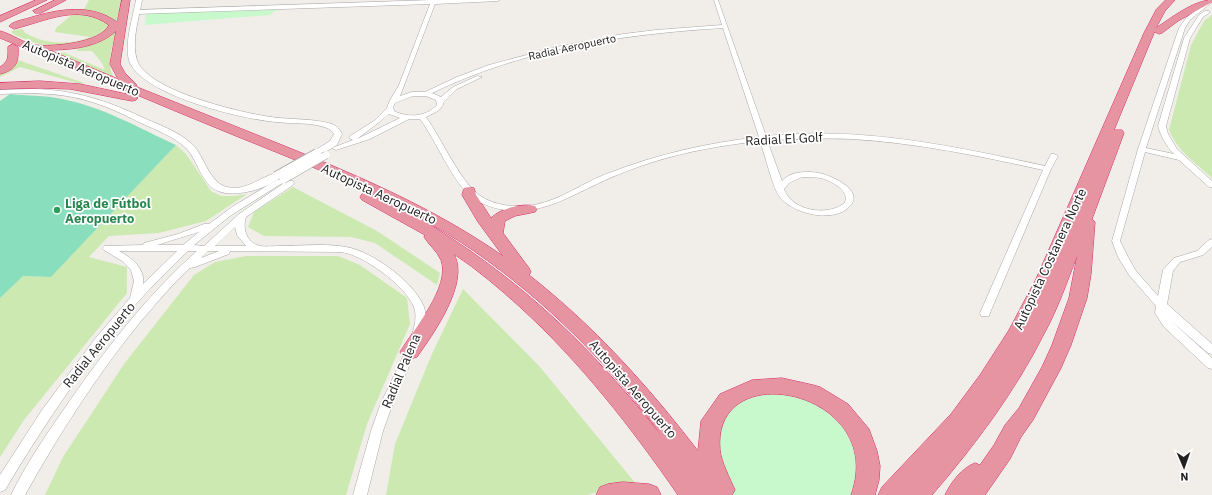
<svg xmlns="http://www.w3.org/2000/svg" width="1212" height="495" viewBox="0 0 1212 495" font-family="'IBM Plex Sans',sans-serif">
<rect width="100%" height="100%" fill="#f1eee9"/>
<path fill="#cce9b1" d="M89 0H125L120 20 115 21 98 14 63 10 84 9Z
M68 13 91 15 110 24 107 31C81 43 53 52 25 39 20 37 15 36 11 32L14 30 23 29 24 32C43 44 69 46 90 37L55 32 56 28 73 14Z
M1212 15V178C1195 162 1178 152 1169 130L1191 45 1204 21Z
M111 32H116C113 45 105 65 114 77L44 49 65 53 105 70 102 63 92 51H77L78 48H62Z
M18 60 84 83 81 84 20 67 0 77V73Z
M176 145 186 154 211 191 221 196H234L247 194 206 221 159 233 109 236 89 257 127 267V293L24 420 0 457V298L23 276 51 277Z
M293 187 377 231 440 273 437 285 375 243 351 237 264 236 248 227 254 212Z
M246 256H338L360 265 407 298 410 324 367 424 346 495H45L63 457 124 364 194 275 215 262Z
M463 289 540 367 637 485 609 489 587 495H386L395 444 431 356Z"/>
<path fill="#c8f9cc" d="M276 10 270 15 145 25 146 13Z
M780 388 831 409 859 450 854 495H733L732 492 722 476 718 417 724 407Z"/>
<path fill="#89debd" d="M10 94C27 96 44 95 62 99 103 107 139 128 176 145L51 277 23 276 0 298V101Z"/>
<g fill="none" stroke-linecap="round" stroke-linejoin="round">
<g stroke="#a8a8a8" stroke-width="1">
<path id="minor" d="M432 0H500L498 1 435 4 400 96 412 92H425L457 77 489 65 556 47 623 34 656 30 722 25 714 0H718L766 136C859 126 954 146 1045 166L1051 154H1054L1058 156 1051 169 990 313 989 316H981L980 313 1043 170C980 156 917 143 852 139 826 138 799 139 772 140H767L782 181C790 171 807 171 819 173 830 175 865 190 850 206 834 224 792 214 779 196 772 185 765 155 760 141 724 145 688 151 653 162 634 168 615 175 597 184 565 199 536 217 499 209 490 207 480 203 472 197 452 182 436 140 420 119H409L370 139 336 150 332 148 353 140 349 138 350 136 374 121 387 108 389 102 399 85 430 4 137 14 134 12 137 10ZM723 28 759 137C707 143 658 154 609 173 584 182 561 200 534 205 516 208 494 206 479 195 460 181 441 138 426 117L438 111 443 105V103L457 89 482 77 477 76 453 87 441 97 432 93C522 49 624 34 723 28ZM413 96H426L436 100 437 105C426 117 408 118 394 111L393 107 395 103ZM389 114 400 118 357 139 378 123ZM802 177C808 177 814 177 821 178 829 180 850 190 845 202 844 204 840 206 838 207 820 215 791 209 784 189L789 183Z
M1209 0H1212V2L1190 20 1185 28 1146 148 1174 154C1166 145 1161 137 1158 126L1184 38 1199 15 1205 11H1209V13L1203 17 1190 38 1166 126 1168 134 1177 149 1212 181V187H1209L1179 160 1145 152 1120 241 1128 257 1136 271 1158 296 1163 270 1174 258 1197 251 1209 240 1212 239V247L1203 255 1180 262 1173 271 1167 304 1212 344V354L1208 353 1170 320 1212 358V369L1208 368 1164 327 1155 313 1156 306 1129 275 1118 257 1112 241 1138 149 1179 28 1186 18Z
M280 178H286L287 180 230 216 194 245 204 246 239 214 287 181H293L294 183 293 185 246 217C242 229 247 243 260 246 266 247 273 246 279 246 301 246 324 243 346 247 372 251 415 283 424 307 427 316 425 329 421 337L417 338 413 337 412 334C415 325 417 316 414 307 406 286 361 253 340 252L230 251 229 254 195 267 190 268C172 284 157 303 141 321 97 375 59 434 25 495H11C25 466 44 438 62 412 102 354 144 298 197 251H188C167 271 147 291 128 313 82 368 42 428 5 490L0 492V475L42 410 94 340 130 298 134 281 131 270 122 261 104 250 102 248 104 246 143 245 144 243 178 234 204 224H209L232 207ZM235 227 237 235 246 246H215ZM199 232 183 245H157ZM119 251H177L143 284C145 268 132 258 119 251ZM208 251H219L201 258Z
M412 344 416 345 417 348 393 403 383 431 367 495H353L371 431 381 403 407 348 408 345Z"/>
</g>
<g stroke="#a8a8a8" stroke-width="1">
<path id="tertiary" d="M136 0H142C139 18 131 42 137 60 147 91 242 113 271 117 291 120 312 118 332 124 337 126 340 129 342 134L337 145 320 155H314L312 153 314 151 330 141 334 134C332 131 330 129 327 128 312 122 292 124 276 122 241 119 146 96 130 63 123 47 133 17 136 0Z
M33 89C76 90 108 101 146 119 162 126 179 132 192 144 204 155 209 183 227 187 245 192 260 177 276 173L281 176C270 189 234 198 218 191 201 184 198 160 186 148 173 136 156 130 141 123 123 114 104 105 85 100 57 92 28 93 0 94V90Z"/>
</g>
<g stroke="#d82d68" stroke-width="1">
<path id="motorway" d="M36 0H47L0 22V16Z
M55 0H66L41 13H35L33 11Z
M122 0H130L120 64 125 73 136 84 137 87C182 105 227 123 272 141 352 173 431 206 503 256L478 222 462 195 464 188 469 187 474 188 476 195 491 218C501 208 522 203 535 206L537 209 535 212 515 216 505 221 503 233 529 268 531 272 529 275C594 326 648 386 698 451L701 421 720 394 752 380 782 378 813 385 820 387 848 404 869 429 877 451 880 466 879 480 875 495H851C889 391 711 353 720 450 721 461 730 479 735 490L732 495H678C631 427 581 363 520 307 500 289 478 270 454 254 470 283 433 334 417 357L410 359 403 357 400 352C413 330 451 287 441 260 437 251 429 245 424 237L425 235 362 200 360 197 362 194 367 193C386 197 420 218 437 229 528 286 594 351 661 435 609 364 546 301 474 251 401 201 318 169 236 136 157 104 79 70 0 38V31C12 34 23 43 35 45 52 47 101 43 109 25 79 3 46 21 14 29L9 26C13 21 23 20 29 18 58 9 91 3 117 22ZM116 31 110 64 118 79 49 50C72 50 99 47 116 31Z
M1166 0H1175L1165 11 1156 28C1171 18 1194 0 1212 0V2L1178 21 1162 33 1159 34 1155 32 1154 33 1114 130H1122L1124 133 1092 219 1095 222 1091 274 1087 298 1071 345 1061 368 1033 420 1021 437 1010 459 985 495H945C951 482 962 468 975 463L980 465 994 445 1005 425 1019 408 1042 367 1052 345 1069 298 1077 256C1067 282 1058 308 1045 332 1015 392 975 445 932 495H878L882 487 951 414 980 375 1009 330 1036 279 1144 33 1156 10Z
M13 44 18 47C19 62 16 70 0 74V67C9 61 8 57 8 47Z
M40 81 80 84 136 96 138 98 136 100 132 101 70 89 40 88 0 89V83Z
M623 482 649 484 657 487 661 495H596L600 487 608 484Z"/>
</g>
<use href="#minor" fill="#fff" fill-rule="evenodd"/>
<use href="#tertiary" fill="#fff" fill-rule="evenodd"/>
<use href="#motorway" fill="#e693a2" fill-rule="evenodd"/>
<g stroke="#a8a8a8" stroke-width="8" stroke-linecap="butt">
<path id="minor-bridge" d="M283 180 326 155"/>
</g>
<g stroke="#a8a8a8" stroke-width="10" stroke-linecap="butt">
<path id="tertiary-bridge" d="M276 176 317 153"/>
</g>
<use href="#minor-bridge" stroke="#fff" stroke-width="7"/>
<use href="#tertiary-bridge" stroke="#fff" stroke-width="8"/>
</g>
<circle fill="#2e9e5b" stroke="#fff" stroke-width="1.5" cx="57" cy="210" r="4"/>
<g text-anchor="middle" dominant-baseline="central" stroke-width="3.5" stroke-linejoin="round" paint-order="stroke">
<g font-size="11" fill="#212121" stroke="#fff">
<text transform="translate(572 47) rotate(-12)">Radial Aeropuerto</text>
</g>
<g font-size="13" fill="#212121" stroke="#fff">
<text transform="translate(81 68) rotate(23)">Autopista Aeropuerto</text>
<text transform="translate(784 139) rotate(-3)">Radial El Golf</text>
<text transform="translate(379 194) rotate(25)">Autopista Aeropuerto</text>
<text transform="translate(1050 259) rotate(-65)">Autopista Costanera Norte</text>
<text transform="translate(99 345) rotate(-51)">Radial Aeropuerto</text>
<text transform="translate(401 371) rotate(-67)">Radial Palena</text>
<text transform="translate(633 389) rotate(49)">Autopista Aeropuerto</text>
</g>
<g font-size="13" font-weight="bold" fill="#27864d" stroke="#fff" text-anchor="start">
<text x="65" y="203">Liga de Fútbol<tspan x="65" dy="15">Aeropuerto</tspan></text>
</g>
</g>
<g transform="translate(1184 467) rotate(178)" stroke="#ffffff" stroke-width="3" paint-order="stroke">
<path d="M0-3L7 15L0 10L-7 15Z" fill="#212121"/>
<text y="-6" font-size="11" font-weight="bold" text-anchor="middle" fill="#212121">N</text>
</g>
</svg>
